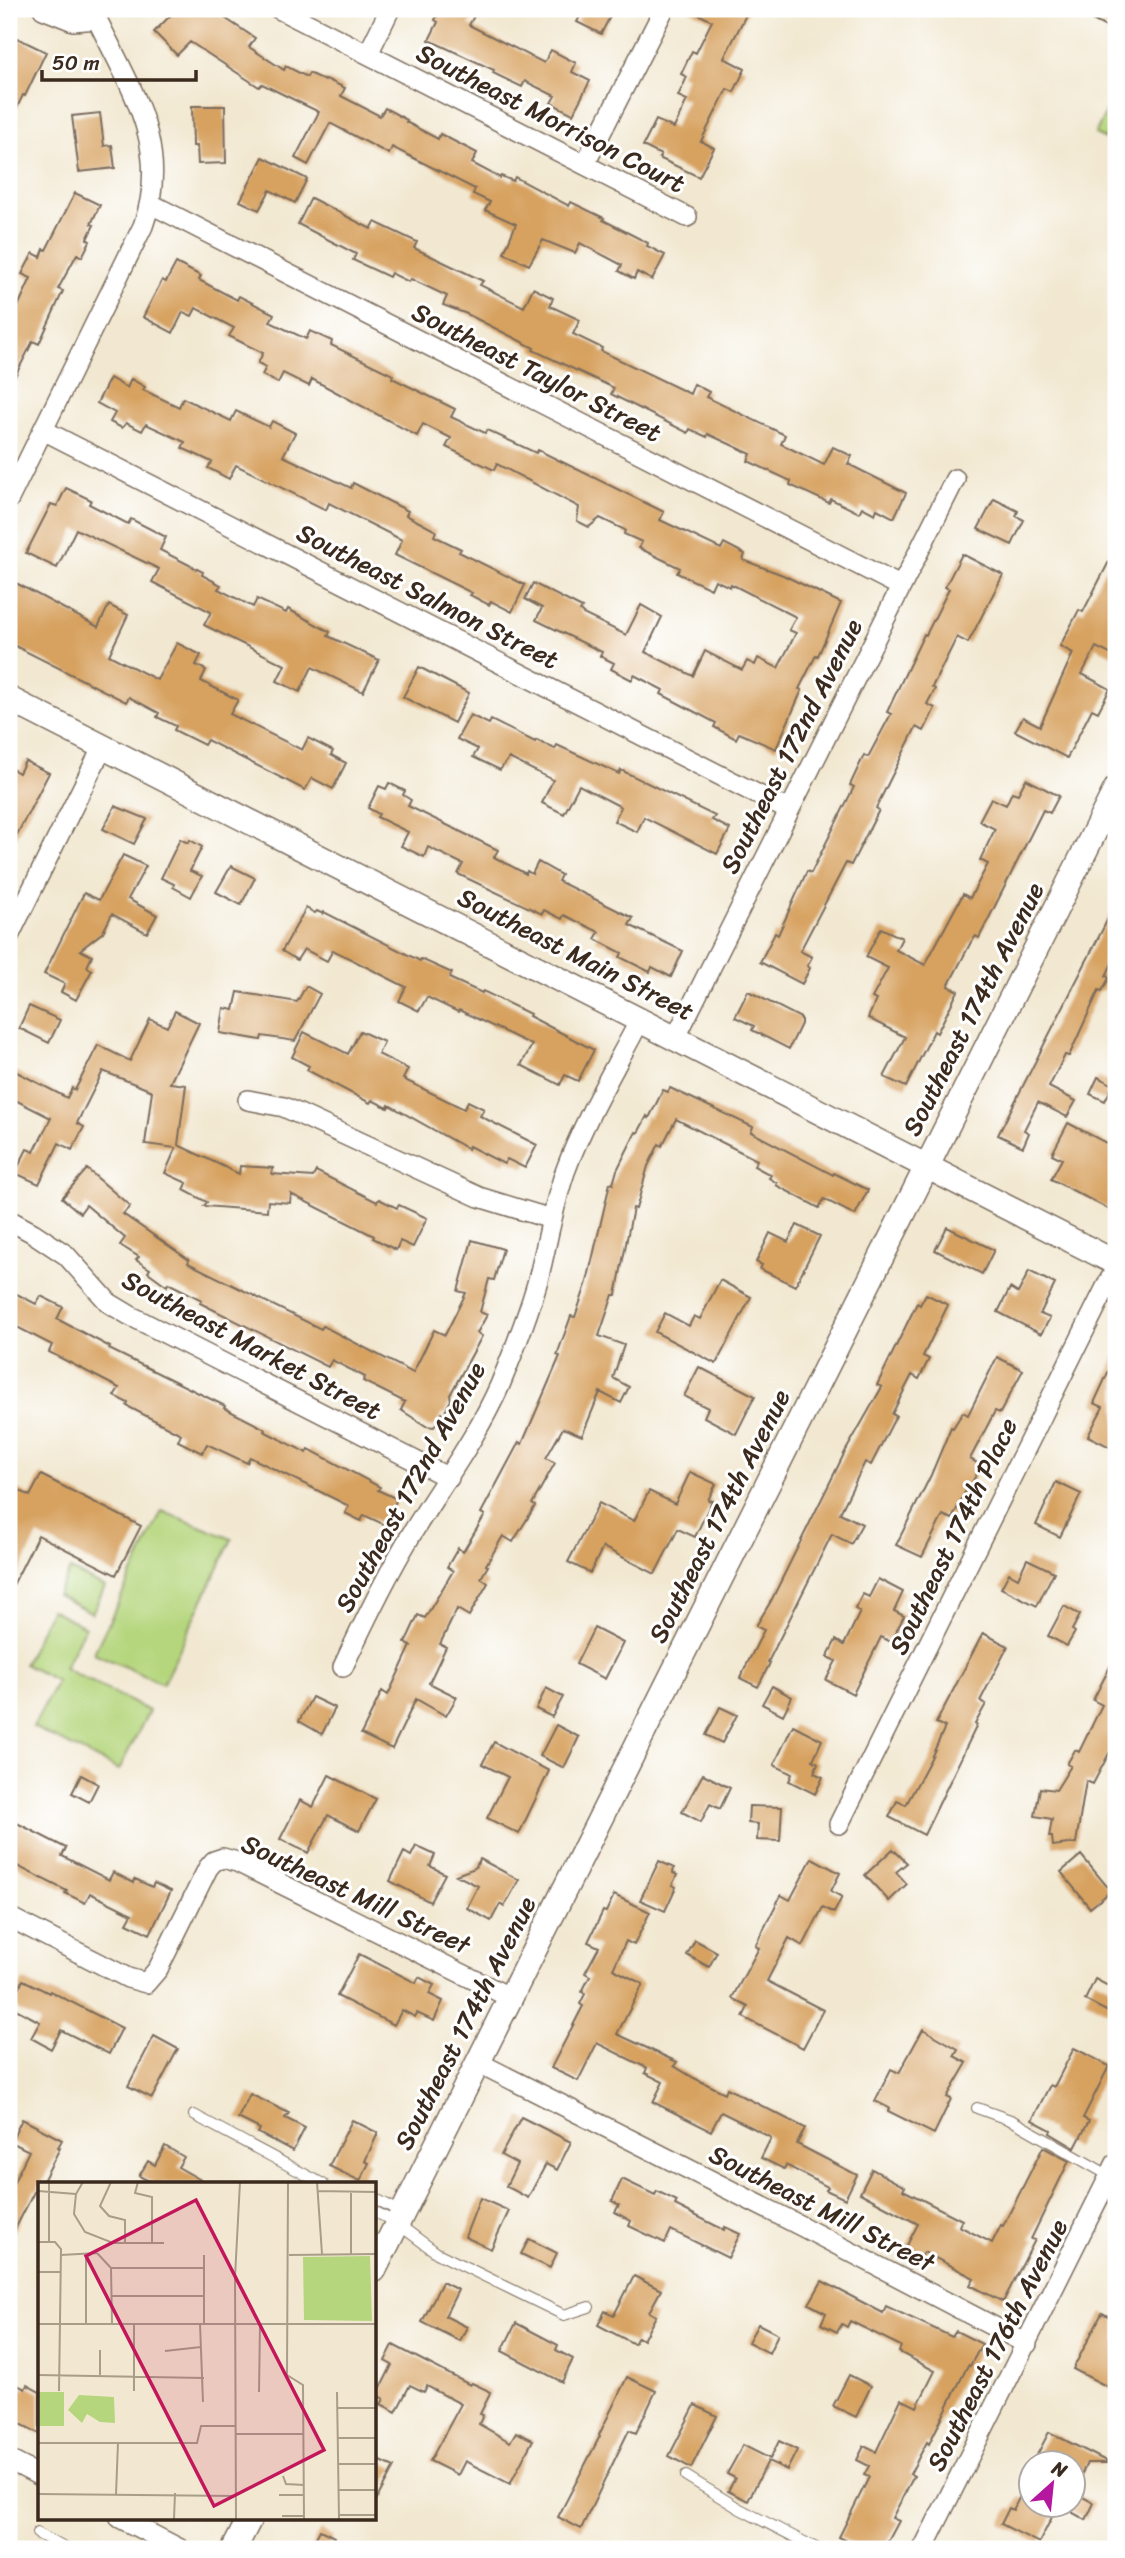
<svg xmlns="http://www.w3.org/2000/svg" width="1125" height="2558" viewBox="0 0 1125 2558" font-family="Sriracha,sans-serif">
<rect width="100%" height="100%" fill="#fff"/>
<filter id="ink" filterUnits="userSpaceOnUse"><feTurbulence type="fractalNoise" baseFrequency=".0143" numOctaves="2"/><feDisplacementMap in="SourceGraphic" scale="14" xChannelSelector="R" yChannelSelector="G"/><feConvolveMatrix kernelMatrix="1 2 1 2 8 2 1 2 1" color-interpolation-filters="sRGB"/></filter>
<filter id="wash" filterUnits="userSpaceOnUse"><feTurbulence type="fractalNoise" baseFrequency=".00686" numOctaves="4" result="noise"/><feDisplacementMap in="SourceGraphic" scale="28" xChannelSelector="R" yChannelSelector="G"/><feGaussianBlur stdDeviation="1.57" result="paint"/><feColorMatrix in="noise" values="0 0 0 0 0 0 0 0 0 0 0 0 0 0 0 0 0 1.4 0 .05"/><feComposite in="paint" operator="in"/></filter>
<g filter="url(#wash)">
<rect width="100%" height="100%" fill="#f2e8d1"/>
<path fill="#b5d67d" stroke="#78804e" stroke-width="2" d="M1116 91V144L1095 134Z
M162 1511 232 1539 163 1684 94 1653Z
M70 1570 105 1587 92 1613 57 1595Z
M51 1609 85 1627 64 1668 149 1711 119 1770 33 1727 57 1681 24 1664Z"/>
<g id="blocks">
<path fill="#d7a260" d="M177 9H211L255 38 249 47 284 70 286 66 307 77 309 73 325 81 326 79 345 88 341 96 380 116 385 108 407 120 406 122 438 139 440 134 477 153 472 163 500 178 501 176 513 181 515 177 569 206 571 202 604 218 603 220 648 243 647 246 665 255 652 280 637 272 634 279 619 271 622 265 580 243 575 253 543 240 529 265 504 253 516 224 485 210 490 202 473 194 475 189 392 147 389 154 330 123 308 165 295 158 319 112 262 84 259 87 190 42 177 55 154 32Z
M440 9H478L469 25 544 63 551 50 576 63 572 72 590 81 573 114 551 103 555 96 525 81 522 87 493 73 494 70 429 40 438 22 435 20Z
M584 9H614L601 34 577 22Z
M688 9H749L724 58 745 69 734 92 727 89 701 141 714 148 699 177 659 158 661 155 643 146 656 120 674 128 687 100 678 96 687 77 681 74 692 51 696 53 712 21Z
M1071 9H1116V32Z
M17 38 46 52 25 96 23 95 9 124V55Z
M192 106H225L226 163 198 164 197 146H193Z
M100 113 104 146 112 145 115 168 79 172 72 116Z
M263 157 307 179 295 203 270 190 259 210 240 201Z
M75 193 100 205 91 224 94 225 87 239 90 241 82 257 77 254 58 289 63 291 39 344 33 341 9 388V326L31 278 22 274 33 253 41 257 44 249 46 250Z
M311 198 371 229 375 222 417 242 414 248 483 281 480 285 524 307 533 288 553 298 550 306 580 320 573 334 602 348 601 351 690 394 694 384 709 392 706 397 785 435 781 444 824 465 833 447 852 456 848 464 906 493 894 518 877 509 875 514 862 507 859 513 831 499 829 503 790 485 791 481 748 461 751 454 708 434 707 437 690 429 688 433 611 394 614 388 533 350 534 348 467 314 443 305 447 296 411 279 409 282 391 273 389 277 353 260 356 254 298 224Z
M176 263 201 276 199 280 237 300 239 296 274 314 270 322 306 339 310 331 332 341 331 345 393 375 392 378 455 409 451 417 485 433 487 430 536 453 538 450 664 512 660 520 721 549 724 543 745 554 743 560 783 575 841 603 818 656 816 655 799 689 802 690 776 749 739 733 736 739 714 727 716 723 661 694 663 690 634 675 632 680 611 669 614 663 600 656 602 652 536 620 542 608 525 599 533 583 582 608 580 611 583 614 626 635 641 605 662 617 645 652 693 676 705 651 742 670 747 661 755 665 758 658 778 668 796 633 789 630 796 617 731 584 730 587 715 580 711 589 677 573 680 568 639 548 642 542 624 534 625 530 600 518 589 527 577 521 579 507 497 464 494 470 446 447 451 438 423 424 417 436 312 379 309 386 283 373 278 383 262 375 266 367 258 363 263 353 229 336 234 328 196 308 192 316 183 312 173 333 143 317 162 280 166 282Z
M110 378 127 388 131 379 145 387 143 390 179 407 183 398 231 421 236 411 269 427 272 421 295 433 283 456 351 488 353 483 408 511 406 515 436 531 434 536 461 549 459 552 525 585 512 612 491 601 489 605 470 595 472 593 395 555 402 540 329 503 326 510 236 465 229 479 208 468 212 462 182 448 185 442 146 424 142 431 126 423 122 428 110 422 115 413 97 403Z
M66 488 91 500 89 504 128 524 131 519 166 537 160 550 203 572 202 575 221 585 218 589 253 607 257 599 286 613 288 609 330 632 328 636 379 660 363 692 312 667 300 692 277 681 285 665 204 625 211 612 152 582 159 569 76 529 57 568 26 553 51 504 57 506Z
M994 499 1018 511 1016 516 1024 520 1012 545 978 529Z
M1116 548V657L1096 647 1082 674 1110 689 1098 712 1092 709 1067 758 1015 731 1023 717 1040 726 1073 653 1060 646 1079 610 1083 612Z
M962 554 1003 575 968 643 957 637 932 687 935 689 927 704 935 708 924 731 916 727 876 808 879 810 851 865 846 863 800 951 812 957 807 966 810 968 802 984 760 962 775 933 778 935 807 871 811 873 854 787 850 785 864 755 868 757 891 714 887 712 924 634 926 635 949 589 945 587Z
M14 582 98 627 109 605 128 615 109 655 157 680 177 643 201 655 196 665 206 670 201 681 238 700 230 714 302 750 308 738 333 751 331 755 346 763 333 789 312 778 305 790 207 740 204 745 174 730 176 726 157 717 159 713 129 697 126 702 9 643V593Z
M419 667 469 693 454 723 403 697Z
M470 715 489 724 491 720 535 742 536 740 555 749 557 745 619 774 621 770 715 816 712 820 730 829 717 854 644 817 637 832 614 821 621 807 579 785 564 814 542 803 553 780 509 758 500 770 473 757 478 749 457 739Z
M25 761 49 773 9 850V767L19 773Z
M1026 779 1059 796 1050 813 1043 810 979 938 976 936 971 942 948 986 958 991 937 1033 934 1031 906 1087 884 1077 905 1037 868 1018 876 1000 872 998 888 968 866 957 881 928 902 938 896 950 925 965 963 894 970 898 988 864 980 860 995 829 979 821 991 798 1006 805 1012 792 1018 794Z
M389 783 405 791 403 795 411 800 408 806 498 850 494 857 526 874 527 871 532 874 538 862 561 875 558 881 633 918 629 925 683 951 671 977 652 967 650 972 620 957 622 953 595 939 599 932 564 915 562 919 544 910 542 914 458 874 463 864 428 847 424 857 401 846 408 832 377 817 379 814 368 808 379 786 386 789Z
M115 806 147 819 134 844 103 829Z
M180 839 188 843 190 840 202 847 190 871 202 876 191 897 173 887 174 884 161 878Z
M123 855 146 866 128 899 157 915 147 933 112 914 103 932 80 950 92 956 87 967 92 970 76 1000 61 992 65 984 44 974 84 893 99 900Z
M231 866 255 878 241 905 216 892Z
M1116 903V955L1106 976 1109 978 1102 991 1099 990 1069 1056 1065 1055 1049 1087 1076 1101 1067 1117 1038 1102 1024 1130 1029 1133 1023 1147 998 1135Z
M306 908 315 913 317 911 323 914 324 912 420 961 421 959 452 973 449 978 482 993 483 991 530 1014 529 1016 594 1050 578 1081 565 1075 560 1085 521 1065 532 1045 459 1010 458 1012 427 997 419 1011 399 1001 406 987 333 950 327 961 304 949 297 960 282 951Z
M306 986 320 994 295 1041 262 1036 261 1040 220 1033 224 1008 234 1010 238 992 297 1002Z
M748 991 801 1018V1024L789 1049 752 1030 754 1026 735 1017Z
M29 1006 60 1020 49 1043 19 1028Z
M175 1011 199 1023 170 1083 186 1085 178 1145 239 1174 240 1166 273 1168 272 1174 313 1177 316 1171 377 1202 379 1199 397 1208 399 1205 427 1218 413 1247 400 1241 396 1250 373 1238 374 1236 291 1194 290 1203 268 1201 267 1211 204 1206 207 1202 184 1190 187 1183 165 1173 176 1148 145 1144 152 1091 103 1071 77 1123 84 1127 72 1150 59 1143 39 1184 15 1173 27 1149 34 1152 51 1118 9 1097V1068L67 1098 72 1088 75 1090 98 1045 130 1061 150 1019 167 1027Z
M360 1031 384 1042 378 1054 408 1069 403 1079 464 1109 468 1101 484 1109 480 1116 537 1145 525 1168 507 1159 504 1164 469 1146 468 1149 389 1105 388 1108 372 1100 370 1103 307 1070 309 1066 292 1057 304 1032 348 1054Z
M1098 1077 1113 1085 1105 1101 1090 1094Z
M670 1088 753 1127 751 1132 833 1175 834 1173 868 1190 855 1215 824 1199 819 1208 776 1185 777 1183 769 1178 771 1175 754 1166 757 1160 676 1119 662 1146 659 1144 648 1166 636 1209 633 1208 616 1295H613L599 1336 624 1345 613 1378 629 1387 621 1403 600 1392 582 1436 563 1428 546 1458 555 1463 532 1504 535 1506 513 1542 503 1536 486 1565 488 1566 481 1578 488 1583 469 1616 457 1609 440 1644 446 1647 429 1683 457 1697 446 1716 416 1699 392 1749 361 1734 382 1691 388 1695 411 1646 405 1643 418 1615 425 1618 453 1571 447 1567 458 1548 463 1552 485 1515 481 1513 519 1442 522 1444 560 1356 557 1355 571 1316 575 1317 587 1282 610 1183 613 1184 617 1170 636 1132 638 1133 647 1116 649 1118 663 1090 668 1092Z
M1068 1123 1116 1148V1213L1051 1179 1062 1159 1052 1154Z
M87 1169 130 1206 123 1214 189 1260 188 1263 321 1329 323 1326 413 1373 434 1330 445 1335 466 1293 458 1291 472 1240 503 1249 494 1280 489 1279 480 1312 487 1315 477 1333 482 1336 450 1395 451 1400 444 1414 442 1413 434 1427 426 1426 401 1410 405 1402 363 1381 365 1377 332 1360 328 1367 200 1303 202 1300 168 1283 167 1286 148 1272 150 1269 136 1260 139 1257 120 1245 125 1238 86 1205 80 1213 62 1198Z
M797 1225 820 1236 795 1286 760 1269 762 1265 756 1262 770 1233 788 1242Z
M947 1227 994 1250 982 1274 935 1250Z
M1029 1271 1055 1284 1040 1314 1050 1318 1041 1334 998 1312 1010 1288 1018 1293Z
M720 1280 751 1297 716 1364 655 1332 665 1313 689 1326 694 1316 700 1319Z
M9 1290 36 1304 41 1296 63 1307 57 1319 110 1347 109 1349 225 1406 224 1408 265 1429 264 1431 307 1453 309 1449 380 1487 378 1490 397 1499 385 1525 364 1515 361 1521 345 1513 349 1506 250 1457 247 1463 207 1444 202 1453 178 1441 181 1434 127 1406 128 1403 114 1396 119 1388 49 1352 52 1345 9 1323Z
M926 1294 948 1305 923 1356 929 1359 919 1379 912 1375 892 1414 896 1416 871 1465 865 1462 840 1513 862 1524 851 1544 832 1534 768 1662 770 1663 758 1687 740 1678 764 1630 756 1626 771 1601 845 1452 882 1387 877 1385 917 1303 920 1305Z
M1116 1355V1450L1088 1436 1103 1407 1094 1403Z
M997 1357 1023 1370 1000 1413 995 1411 970 1459 981 1465 968 1491 966 1490 952 1519 943 1515 922 1557 896 1545 931 1475 951 1427 953 1428 963 1412 968 1415Z
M699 1367 755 1396 736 1434 704 1417 708 1408 684 1396Z
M690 1472 716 1484 708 1500 712 1501 695 1537 678 1529 655 1574 603 1547 590 1573 568 1562 599 1503 634 1521 649 1491 675 1504Z
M41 1475 141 1526 116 1575 38 1535 9 1593V1485L30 1496Z
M1056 1482 1081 1494 1060 1537 1036 1525Z
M1027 1559 1054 1572 1037 1606 1001 1588 1009 1573 1018 1578Z
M878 1579 903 1592 894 1611 904 1616 891 1642 881 1637 853 1694 826 1680 836 1661 827 1657 836 1640 844 1645 860 1612 855 1609 863 1594 869 1597Z
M1064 1606 1080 1615 1072 1630 1075 1632 1067 1646 1048 1636Z
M594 1628 623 1643 605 1679 576 1664Z
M983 1633 1008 1646 980 1701 986 1704 975 1724 977 1725 924 1835 889 1817 897 1801 906 1805 931 1758 945 1727 936 1723Z
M1116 1655V1740L1093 1784 1086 1781 1076 1843 1053 1846 1052 1837H1049L1052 1819 1035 1816 1040 1788 1056 1790 1071 1766 1067 1764 1075 1750 1079 1752 1102 1705 1093 1700Z
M772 1686 792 1697 783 1715 762 1704Z
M546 1688 563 1697 552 1717 536 1709Z
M312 1697 335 1708 322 1734 299 1721Z
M720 1707 737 1715 722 1743 706 1735Z
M556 1725 579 1737 564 1768 540 1756Z
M793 1725 822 1740 813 1760 818 1763 814 1773 823 1777 815 1794 789 1781 792 1774 774 1765Z
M494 1742 549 1771 519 1834 487 1818 508 1777 482 1764Z
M703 1774 730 1788 720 1809 710 1804 701 1822 682 1812Z
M81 1775 98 1784 89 1802 72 1793Z
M329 1775 376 1799 359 1831 328 1815 308 1853 280 1839 300 1800 313 1807Z
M749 1806 782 1807 780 1841 757 1840 758 1824 748 1823Z
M9 1819 66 1848 62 1856 109 1880 113 1872 134 1883 135 1879 152 1887 154 1883 171 1891 150 1934 127 1923 132 1914 90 1893 85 1903 65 1893 67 1891 9 1862Z
M416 1846 435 1855 430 1866 445 1874 430 1902 390 1881 404 1852 411 1856Z
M893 1849 907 1863 896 1872 907 1884 889 1901 865 1875Z
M1081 1855 1111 1891 1090 1908 1061 1872Z
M812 1858 840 1873 831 1891 842 1897 834 1913 823 1907 803 1946 789 1938 767 1981 823 2010 803 2048 743 2017 748 2007 732 1998 759 1948 755 1946 781 1895 790 1900Z
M480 1859 519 1880 504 1907 500 1904 491 1921 467 1908 478 1886 456 1875 475 1868Z
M659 1861 674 1868 673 1873 677 1875 672 1885 676 1887 665 1911 640 1900Z
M614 1895 650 1912 634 1945 626 1941 613 1969 643 1984 617 2034 677 2062 674 2066 694 2078 725 2093 727 2088 805 2128 797 2144 857 2175 845 2199 826 2190 828 2187 786 2165 784 2169 761 2158 771 2138 753 2128 721 2112 711 2131 653 2102 663 2082 645 2073 647 2068 597 2043 578 2081 551 2068 583 2006 580 2004 585 1994 582 1992 590 1976 585 1973 599 1947 588 1942 603 1911 606 1912Z
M695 1940 717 1952 709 1967 687 1955Z
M359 1954 416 1983 419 1977 434 1985 429 1994 443 2001 434 2021 417 2013 415 2017 402 2010 394 2025 337 1996Z
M1095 1979 1116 1990V2016L1085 2000Z
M23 1980 49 1993 50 1991 122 2028 109 2054 61 2030 51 2049 31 2038 40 2022 10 2006Z
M923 2029 958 2049 954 2056 967 2063 947 2097 951 2099 934 2134 888 2111 889 2108 875 2101 891 2069 899 2073Z
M154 2036 178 2049 152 2098 128 2086Z
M1074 2048 1109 2066 1083 2118 1089 2121 1075 2148 1050 2133 1051 2130 1032 2120 1050 2085 1054 2087Z
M250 2094 289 2113 285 2118 305 2128 293 2151 258 2133 260 2129 238 2118Z
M521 2117 571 2142 557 2170 546 2164 528 2198 506 2186 517 2164 501 2155Z
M22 2119 62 2140 58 2147 60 2148 42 2183H40L38 2191 35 2190 9 2241V2192L29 2151 11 2142Z
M352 2120 378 2133 365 2161 369 2163 360 2181 329 2166Z
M165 2146 184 2157 178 2167 206 2183H153L139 2176 148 2161 155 2165Z
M1043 2147 1069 2161 1031 2239 1035 2240 1003 2302 970 2285 974 2278 924 2252 921 2257 905 2249 918 2224 860 2193 872 2169 905 2187 903 2190 962 2220 959 2226 992 2243 1001 2225 1003 2226Z
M622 2179 655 2195 657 2191 677 2201 675 2205 724 2230 725 2227 740 2234 728 2258 671 2230 665 2243 629 2226 631 2221 615 2212 619 2205 612 2201Z
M480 2198 509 2211 491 2249 465 2237Z
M529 2239 557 2253 550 2268 521 2254Z
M634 2276 661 2290 649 2312 656 2316 643 2340 638 2337 634 2344 598 2325 605 2311 614 2315Z
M822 2281 883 2313 886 2306 952 2337 956 2331 982 2344 970 2366 968 2365 929 2444 927 2442 910 2474 914 2476 892 2518 899 2521 884 2549H863L839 2537 869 2477 864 2475 869 2466 857 2460 864 2446 876 2452 901 2399 917 2407 935 2371 899 2352 901 2346 850 2321 847 2327 842 2324 837 2332 821 2324 826 2313 809 2304Z
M442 2282 458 2290 445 2316 467 2327 460 2341 422 2322Z
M1102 2313 1116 2320V2391L1073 2369Z
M516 2323 558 2345 556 2350 573 2359 562 2382 502 2351Z
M758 2324 778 2334 769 2353 748 2342Z
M393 2345 470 2385 472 2383 491 2392 480 2414 483 2415 479 2424 510 2442 516 2432 533 2440 510 2484 465 2461 458 2475 430 2461 461 2404 427 2386 424 2392 410 2385 396 2412 381 2404 384 2399 377 2395 392 2365 385 2361Z
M849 2375 871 2386 856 2417 833 2406Z
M627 2377 656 2391 636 2433 629 2430 581 2529 558 2517 600 2436 599 2435Z
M9 2381 25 2389 27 2385 40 2392V2434L9 2418Z
M695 2405 717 2416 691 2468 669 2456Z
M1049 2432 1110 2463H1087L1073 2492 1094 2503 1086 2520 1073 2513V2463H1053L1037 2455Z
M779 2441 797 2450 787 2470 768 2461 748 2501 728 2491 735 2478 727 2474 743 2445 770 2459Z
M374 2458 394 2467 374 2504Z
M1020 2496 1031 2502V2505H1039L1054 2513 1039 2543 1001 2524 1009 2508 1013 2510Z
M320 2530 334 2537 328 2549H310Z"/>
</g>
</g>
<g filter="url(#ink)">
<use href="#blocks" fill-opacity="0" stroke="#7b6c5d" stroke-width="2"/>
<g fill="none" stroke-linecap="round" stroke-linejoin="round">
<g stroke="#7b6c5d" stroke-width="12">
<path id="service" d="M977 2108 1013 2121 1110 2176
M194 2115 323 2184
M374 2198 403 2213
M374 2211 398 2224 437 2253 564 2315 589 2307
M686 2476 740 2509 818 2549
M37 2533 66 2549"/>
</g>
<g stroke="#7b6c5d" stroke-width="22">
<path id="minor" d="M43 9 73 21 97 19
M279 9 687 217
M368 54 390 9
M585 164 664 9
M151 204 900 586
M43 430 788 810
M9 499 143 226C172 147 130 88 97 19
M9 936 103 746
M676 1037 955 479
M248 1100 284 1107 479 1197 551 1219
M9 1220 33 1233 66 1255 109 1303 129 1315 449 1478
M343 1667C364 1622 385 1578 411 1535 441 1485 476 1439 500 1385 514 1351 528 1315 538 1280 547 1244 553 1207 565 1172 584 1120 614 1070 640 1020
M839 1824 1110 1279 1116 1274
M9 1917 128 1978 146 1983 158 1969 208 1868 214 1861 223 1858 237 1862 511 1998
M479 2063 801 2226 1027 2344
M9 2460 40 2476
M120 2518 180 2549
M923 2549 1116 2163"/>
</g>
<g stroke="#7b6c5d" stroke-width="27">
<path id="tertiary" d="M9 699 1116 1263
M374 2270 1116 789
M234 2549 250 2518"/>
</g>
<use href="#service" stroke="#fff" stroke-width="10"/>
<use href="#minor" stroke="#fff" stroke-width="19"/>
<use href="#tertiary" stroke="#fff" stroke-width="24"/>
</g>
</g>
<g text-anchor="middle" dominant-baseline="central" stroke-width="6" stroke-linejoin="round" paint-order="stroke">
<g font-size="26" fill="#3b2a1e" stroke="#fff">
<text transform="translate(551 118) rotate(27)">Southeast Morrison Court</text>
<text transform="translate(537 372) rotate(27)">Southeast Taylor Street</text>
<text transform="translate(428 596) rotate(27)">Southeast Salmon Street</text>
<text transform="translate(791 746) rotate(-63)">Southeast 172nd Avenue</text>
<text transform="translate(576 954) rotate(27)">Southeast Main Street</text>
<text transform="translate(973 1009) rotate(-63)">Southeast 174th Avenue</text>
<text transform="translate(252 1345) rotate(28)">Southeast Market Street</text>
<text transform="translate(410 1487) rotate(-61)">Southeast 172nd Avenue</text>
<text transform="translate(719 1516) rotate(-63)">Southeast 174th Avenue</text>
<text transform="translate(953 1536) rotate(-64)">Southeast 174th Place</text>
<text transform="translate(356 1894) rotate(25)">Southeast Mill Street</text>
<text transform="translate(465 2023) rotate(-63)">Southeast 174th Avenue</text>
<text transform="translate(822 2208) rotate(27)">Southeast Mill Street</text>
<text transform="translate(997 2345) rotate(-63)">Southeast 176th Avenue</text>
</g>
</g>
<g transform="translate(38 2182)">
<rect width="338" height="338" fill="#f2e8d1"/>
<path d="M332 74 334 139 266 138 265 75ZM0 210H26V244H0ZM41 213 76 215 77 241 62 240 49 232 44 241 30 228Z" fill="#b5d67d"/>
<path fill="none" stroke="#a99c89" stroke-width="2" d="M11 0V60M45 0 38 12 36 32 47 50 75 61H126M73 0 62 24 71 34 87 38V61M100 0 97 11 114 15V61M250 0 249 193 265 203 266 337M279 0 284 72M0 9 38 12M279 9 338 10M313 10V73M0 60H17L23 67 21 209M59 71 73 86 74 142M48 72V141M23 73 59 71M166 73V141M251 73 338 72M73 86H166M0 90H23M74 114H166M0 142H338M96 142V209M162 142 165 220M62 168V193M127 169 163 165M0 193 166 196M221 210 222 142M299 210 301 337M299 226H338M198 252H266M299 256H338M0 261H159L163 244H198M300 282H338M245 294 248 302 266 303M300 308H338M0 312 198 314M78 312 80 261M241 313H266M301 333H338M244 334H266M136 337 137 311M198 337 197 95 202 0"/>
<path fill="#c2185b" fill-opacity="0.15" stroke="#c2185b" stroke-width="3.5" d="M158 18 286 268 176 324 48 74Z"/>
<rect width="338" height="338" fill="none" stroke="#3b2a1e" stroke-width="3.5"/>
</g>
<rect width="1125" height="2558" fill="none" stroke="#fff" stroke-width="35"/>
<g transform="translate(1052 2484) rotate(27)"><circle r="33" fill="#ffffff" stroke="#b1aaa5" stroke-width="2"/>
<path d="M0-5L12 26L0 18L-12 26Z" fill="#b5179e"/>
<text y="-10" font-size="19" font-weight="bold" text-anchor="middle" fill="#3b2a1e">N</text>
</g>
<path d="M42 70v10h154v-10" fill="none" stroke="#3b2a1e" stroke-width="3.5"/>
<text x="52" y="70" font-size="21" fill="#3b2a1e" stroke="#ffffff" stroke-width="5" paint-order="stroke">50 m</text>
</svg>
